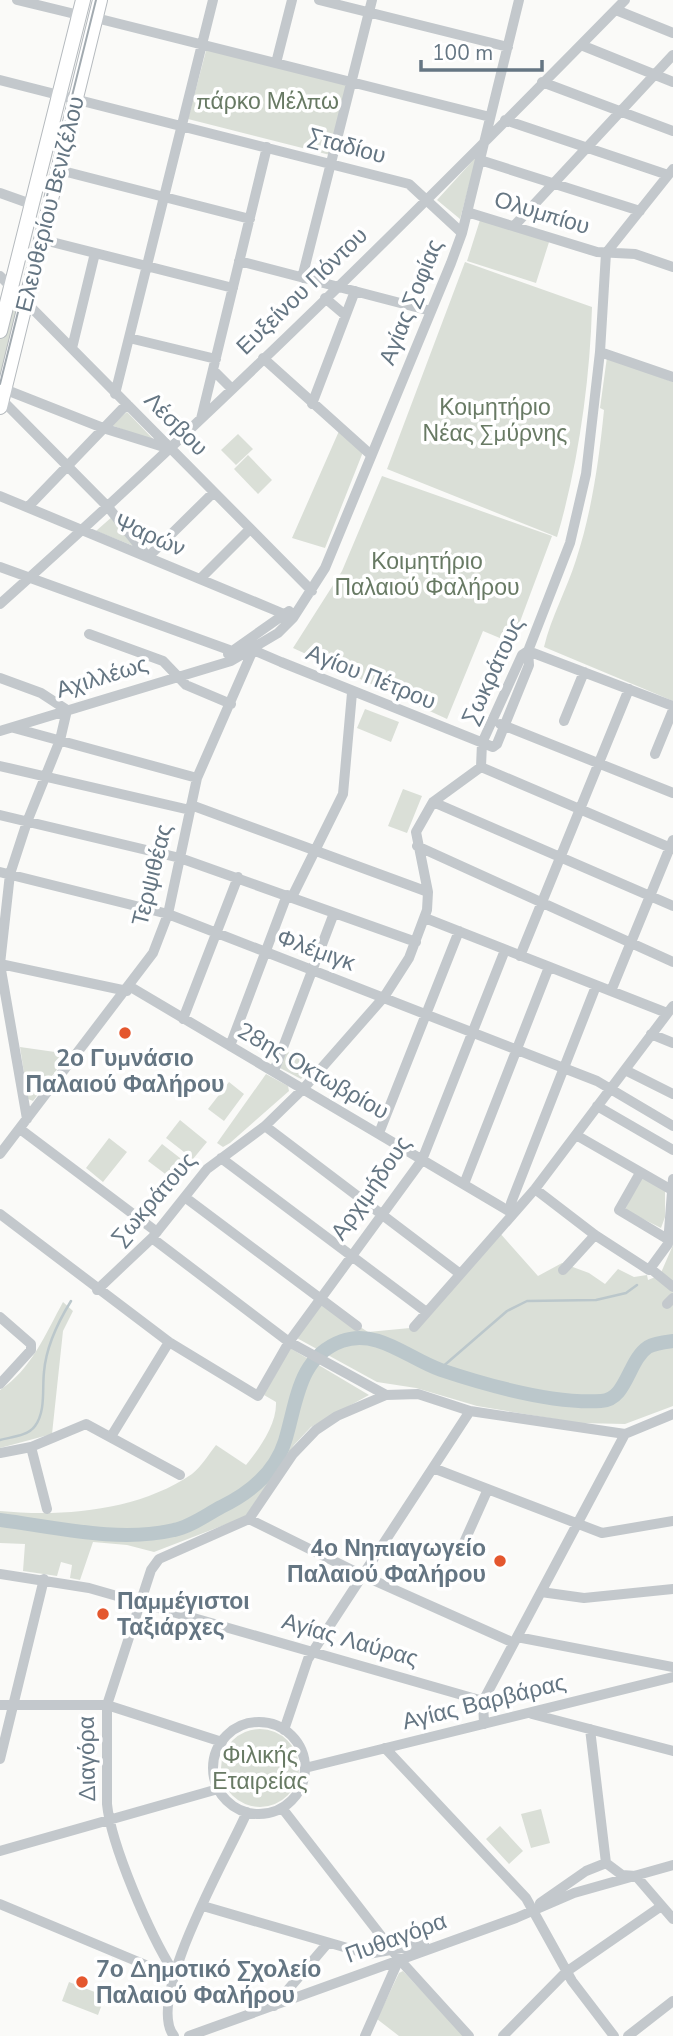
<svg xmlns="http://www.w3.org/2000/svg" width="673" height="2036" viewBox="0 0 673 2036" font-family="'Nunito Sans',sans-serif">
<rect width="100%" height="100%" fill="#fafaf8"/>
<path fill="#dadfd7" d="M207 47 348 83 330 155 188 119Z
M477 156 460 219 437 200Z
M480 220 550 239 536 283 467 261Z
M465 262 592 307C590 381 578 466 557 537L387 469Z
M21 307 0 396V340L7 311Z
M607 357 673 382V701L544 647C551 617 567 589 576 560 592 511 599 460 604 410L600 408Z
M127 412 156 442 111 425Z
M339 431 363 452 325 548 292 538Z
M238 434 253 449 236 465 221 450Z
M248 455 272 480 258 494 234 469Z
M382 476 552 536 512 643 483 631 447 719 293 648 342 571Z
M113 516 136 547 96 531Z
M365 709 399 722 391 742 357 728Z
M403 789 422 796 407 833 388 826Z
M20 1047 69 1054 33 1101 28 1099Z
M286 1051 313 1066 301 1079 280 1068Z
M266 1074 288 1086 289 1091 230 1143 223 1147 217 1143Z
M229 1082 244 1094 224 1121 208 1109Z
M180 1120 207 1142 193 1159 166 1138Z
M109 1138 127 1152 103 1182 86 1168Z
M162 1144 189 1165 176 1182 148 1161Z
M641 1177 665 1191V1217L661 1228 625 1210Z
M499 1232 538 1276 562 1263 589 1273 605 1284 618 1269 634 1277 647 1275 648 1280 660 1275 673 1245V1406L625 1424 579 1423 477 1406 416 1388 377 1382 295 1337 320 1301 368 1332 410 1328Z
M63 1302 73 1311 63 1331 52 1434 0 1448V1390C31 1370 46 1333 63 1302Z
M290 1348 369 1395 311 1427 294 1445 245 1517 154 1552 127 1545 93 1542 80 1580 70 1578 72 1565 61 1562 57 1576 23 1571 25 1544 0 1543V1511C63 1517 138 1511 192 1474 201 1467 209 1454 216 1445L246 1465C260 1448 277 1424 276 1402L264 1395Z
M221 1768a39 39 0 1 1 78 0a39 39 0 1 1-78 0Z
M541 1809 550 1843 531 1848 521 1814Z
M500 1826 523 1851 509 1864 486 1839Z
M403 1971 464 2036H399L377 2019 399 1973Z
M69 1982 105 1996 98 2015 62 2001Z"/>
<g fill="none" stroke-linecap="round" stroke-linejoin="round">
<path stroke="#bbc7cb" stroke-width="2.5" d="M440 1369 507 1311 527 1301 596 1300 626 1293 637 1285
M0 1440C11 1437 28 1436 35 1426 46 1411 42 1389 44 1372 46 1347 58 1322 71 1301"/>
<path stroke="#bbc7cb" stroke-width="14" d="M0 1520C55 1527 119 1543 174 1530 190 1527 206 1515 221 1507 250 1493 275 1473 285 1441 297 1402 298 1357 342 1341 377 1328 409 1359 441 1370 486 1385 553 1404 601 1401 627 1400 628 1360 648 1347 655 1343 665 1342 673 1341"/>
<g stroke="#b5babe" stroke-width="16">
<path id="major" d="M0 331 83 0
M0 407 100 0"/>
</g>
<path stroke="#c3c8cc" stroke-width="10" d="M17 0 79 15
M319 0 508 47
M616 10 673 33
M96 18 490 117
M581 45 673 82
M276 63 292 0
M0 80 409 184 462 233
M542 82 673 131
M505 120 668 175
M480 160 640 211
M59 170 250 219
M0 193 31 204
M467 212 597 252 635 254 673 267
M514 226 673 55
M40 239 233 288
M606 253 673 169
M239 261 431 311
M0 276 312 591
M302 278 372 0
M325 298 345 315
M129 338 216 359
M72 348 95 253
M600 352 673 377
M263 358 371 455
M213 370 232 389
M4 389 103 428 167 448
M115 394 213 0
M2 400 108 507 148 557 214 492
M312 404 355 291
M201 419 267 147
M0 496 284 614
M28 507 127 404
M0 567 232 651
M200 579 250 529
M0 604C216 411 422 207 625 0
M89 634 163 661 186 685 231 704
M248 643 253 650 281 662 493 747 497 744 529 665 528 651
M528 651 673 706
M228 654 289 611
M0 678 41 693 67 710
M564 721 584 672
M500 724 673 793
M14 728 197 778
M0 731 231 661 278 633 293 618 325 568 451 263 462 233 519 0
M655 754 673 710
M0 766 190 810
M481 767 673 849
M433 802 673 906
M191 805 428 892
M0 815 180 858 416 942
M417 846 673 962
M0 872 168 914 597 1081 673 1126
M292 897 343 794 352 693
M425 918 667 1013
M520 956 629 689
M0 964 127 991
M129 986 512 1213
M611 991 673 840
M183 1019 238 877
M651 1034 673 1043
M230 1046 287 895
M625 1070 673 1094
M274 1071 334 913
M597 1106 673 1150
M27 1119 0 964 10 874 27 822 60 740 67 710
M265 1126 459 1273
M20 1129 157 1232
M379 1133 459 931
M576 1135 670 1189
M0 1154 153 953 168 914 197 778 253 650
M221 1158 425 1311
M640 1173 619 1210 669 1240
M464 1184 549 967
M535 1189 595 1235 649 1270 668 1244 673 1179
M186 1198 357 1326
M512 1213 511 1203 596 986
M0 1214 169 1342 258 1396 289 1342 422 1160 505 950
M152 1238 289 1342 386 1395
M651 1269 673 1287
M563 1270 595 1235
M97 1290 152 1238 207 1169 265 1126 304 1088 384 997 409 958 427 910 428 892 416 832 433 802 481 767 482 743 522 655 528 651 570 543 586 474 600 352 606 253
M667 1304 673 1298
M0 1317 31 1344V1350L0 1384
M414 1327 535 1189 673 1006
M112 1435 169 1342
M31 1447 47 1509
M0 1453 31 1447 86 1424 180 1475
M433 1468 602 1533 673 1521
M249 1519 364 1576 514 1643
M462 1547 488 1489
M0 1574 89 1588 483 1701
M541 1592 584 1598 673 1589
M517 1637 673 1667
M0 1705H107L222 1742
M532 1714 673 1751
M213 1768a46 46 0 1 1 92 0a46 46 0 1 1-92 0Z
M484 1724 483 1701 625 1434
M590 1729 606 1863 622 1875 636 1876 673 1919
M284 1730 308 1659 470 1411
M385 1748 526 1898 572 1981 614 2036
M0 1759 44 1579
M305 1768 673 1677
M282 1808 399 1959 469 2036
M0 1851 218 1789
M540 1903 586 1871 606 1863
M0 1904 172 1976
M203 1906 368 1954 424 1944
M173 1971C150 1935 111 1845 107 1804V1705L151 1570 159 1559 249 1519 293 1454 316 1430 337 1416 386 1395 418 1394 470 1411 625 1434 673 1414
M274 2006 327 1944
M174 2036C144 1999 229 1854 247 1812
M189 2036 516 1918 574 1893 673 1865
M365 2036 399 1959
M503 2036 566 1972 660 1907
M628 2036 673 2001"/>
<use href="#major" stroke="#fff" stroke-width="14"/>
<path stroke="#a2aab0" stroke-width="2" d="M0 384 96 0"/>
</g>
<g fill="#e4572e" stroke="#fff" stroke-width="2.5">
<circle cx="125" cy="1033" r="7"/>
<circle cx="500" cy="1561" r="7"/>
<circle cx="103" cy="1614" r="7"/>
<circle cx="82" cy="1982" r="7"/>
</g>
<g text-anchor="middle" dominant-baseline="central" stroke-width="7" stroke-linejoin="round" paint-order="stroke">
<g font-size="23" fill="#687a64" stroke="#fff">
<text x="268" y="101">πάρκο Μέλπω</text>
<text x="495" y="407">Κοιμητήριο<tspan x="495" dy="26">Νέας Σμύρνης</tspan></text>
<text x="427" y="561">Κοιμητήριο<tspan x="427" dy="26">Παλαιού Φαλήρου</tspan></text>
<text x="260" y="1755">Φιλικής<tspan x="260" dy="26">Εταιρείας</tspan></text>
</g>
<g font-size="23" fill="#657683" stroke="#fff">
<text transform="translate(347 146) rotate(15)">Σταδίου</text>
<text transform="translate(50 204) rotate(-76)">Ελευθερίου Βενιζέλου</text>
<text transform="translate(542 213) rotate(17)">Ολυμπίου</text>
<text transform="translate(302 291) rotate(-44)">Ευξείνου Πόντου</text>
<text transform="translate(411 302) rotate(-68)">Αγίας Σοφίας</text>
<text transform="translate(176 424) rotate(45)">Λέσβου</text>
<text transform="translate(150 535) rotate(23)">Ψαρών</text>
<text transform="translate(493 671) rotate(-65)">Σωκράτους</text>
<text transform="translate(102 677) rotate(-17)">Αχιλλέως</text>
<text transform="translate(371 677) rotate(22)">Αγίου Πέτρου</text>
<text transform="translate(152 875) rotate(-76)">Τερψιθέας</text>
<text transform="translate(316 950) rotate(20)">Φλέμιγκ</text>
<text transform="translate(313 1071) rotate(30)">28ης Οκτωβρίου</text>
<text transform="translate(371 1188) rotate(-55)">Αρχιμήδους</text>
<text transform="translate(154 1199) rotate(-49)">Σωκράτους</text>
<text transform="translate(350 1640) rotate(16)">Αγίας Λαύρας</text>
<text transform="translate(484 1702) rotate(-14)">Αγίας Βαρβάρας</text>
<text transform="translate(87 1759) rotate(-91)">Διαγόρα</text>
<text transform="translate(396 1938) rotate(-20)">Πυθαγόρα</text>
</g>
<g font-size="23" font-weight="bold" fill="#657683" stroke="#fff" text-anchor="start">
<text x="125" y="1058" text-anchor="middle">2ο Γυμνάσιο<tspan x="125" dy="26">Παλαιού Φαλήρου</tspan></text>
<text x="486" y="1548" text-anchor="end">4ο Νηπιαγωγείο<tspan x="486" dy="26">Παλαιού Φαλήρου</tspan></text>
<text x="117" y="1601">Παμμέγιστοι<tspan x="117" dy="26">Ταξιάρχες</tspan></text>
<text x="96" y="1969">7ο Δημοτικό Σχολείο<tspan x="96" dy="26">Παλαιού Φαλήρου</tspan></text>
</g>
</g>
<path d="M421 60v10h121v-10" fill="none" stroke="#657683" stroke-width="3.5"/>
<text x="432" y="60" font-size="21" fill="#657683" stroke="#ffffff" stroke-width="5" paint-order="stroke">100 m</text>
</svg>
